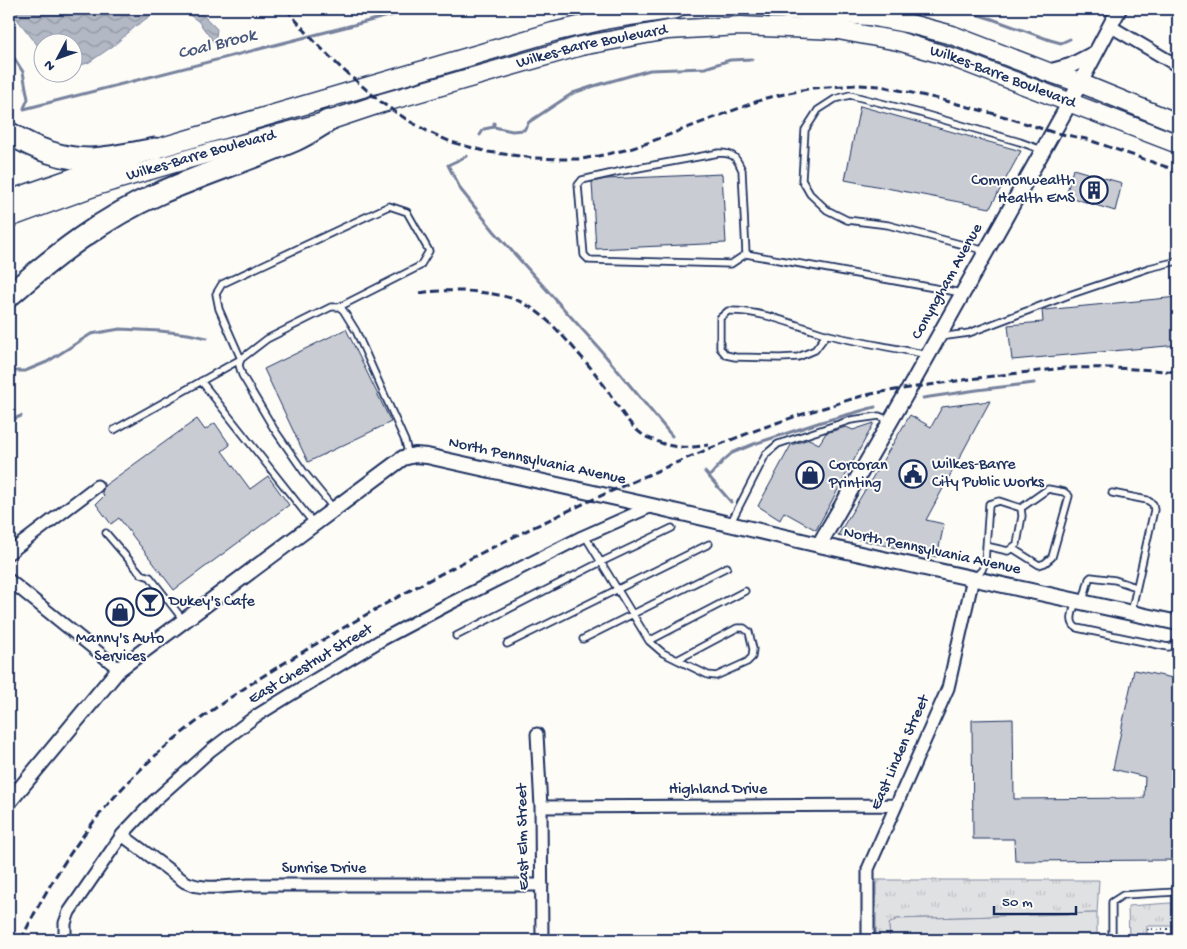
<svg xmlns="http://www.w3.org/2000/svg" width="1187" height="949" viewBox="0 0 1187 949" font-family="'Gochi Hand',sans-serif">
<defs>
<pattern id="grass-tufts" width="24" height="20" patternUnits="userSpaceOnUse" patternTransform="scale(1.25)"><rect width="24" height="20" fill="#e0e1e3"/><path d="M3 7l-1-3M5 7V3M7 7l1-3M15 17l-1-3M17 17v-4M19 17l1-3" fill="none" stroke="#c0c1c5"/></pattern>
<pattern id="water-waves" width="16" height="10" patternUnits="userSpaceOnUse" patternTransform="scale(1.25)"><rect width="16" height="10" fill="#b3b8c5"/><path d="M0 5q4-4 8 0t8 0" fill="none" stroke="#9196a3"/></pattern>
</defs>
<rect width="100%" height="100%" fill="#fdfcf7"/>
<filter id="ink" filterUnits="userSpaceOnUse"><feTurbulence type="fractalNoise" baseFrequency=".02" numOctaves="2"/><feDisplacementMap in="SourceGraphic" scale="10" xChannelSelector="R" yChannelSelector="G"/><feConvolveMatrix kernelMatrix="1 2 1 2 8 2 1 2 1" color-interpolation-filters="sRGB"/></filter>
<g filter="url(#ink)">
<path fill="url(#grass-tufts)" stroke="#7e88a0" d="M876 880H1099L1097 913 897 919 889 924 890 940H876Z
M1170 903 1174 904H1178V927L1174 928 1173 926H1147V938L1129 939 1128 906Z"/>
<path fill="#e0e1e3" stroke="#7e88a0" d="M1097 913V940H890L889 924 897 919Z"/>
<path fill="url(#water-waves)" stroke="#76819c" d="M17 9H197L217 29 215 44 198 21 182 10 157 11 136 26 113 46 88 63 73 67 72 42H42V51L17 19Z"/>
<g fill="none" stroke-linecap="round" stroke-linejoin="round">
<path stroke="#76819c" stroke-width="3" d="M959 9 992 19 1050 40 1061 43 1070 39
M9 50 23 72 28 99 24 108
M24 109 416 9
M494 127 512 131 524 130 529 122 573 93 594 86 650 70 705 68 730 60 752 59
M480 135 484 129 494 127V123
M467 156 448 165 461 190 494 231 598 347 672 436
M9 371H25L47 362 91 334 120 329 160 331 188 334 207 338
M923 398 977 390 1034 383
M9 421 21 416
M705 472 731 502
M709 477 723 461 732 453 754 444 821 422 875 407"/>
</g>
<path fill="#c9ccd3" stroke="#1b2f5e" d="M860 106 1021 151 990 208 845 180Z
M1073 169 1122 183 1115 211 1066 196Z
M722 174 726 243 596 249 592 182 606 179Z
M1178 297V345L1012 360 1008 325 1043 322 1042 310H1044Z
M346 329 391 422 308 462 264 369Z
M990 401 926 520 944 524 937 557 838 535 910 415 931 427 942 407Z
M197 419 205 430 215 423 230 445 222 451 250 489 268 476 289 505 174 590 119 518 111 524 96 504 104 496 102 492 104 486Z
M874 423 816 530 784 512 780 520 758 506 791 445 809 439 819 444 826 433 846 427 853 430Z
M1134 670 1178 679V860L1015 861 1014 839H973L972 720 1013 719 1014 799 1144 798 1145 777 1113 769Z"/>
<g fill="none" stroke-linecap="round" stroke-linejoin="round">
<g stroke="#1b2f5e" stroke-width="9">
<path id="service" d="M986 251 888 225 847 220 827 210 810 194 802 180 805 130 818 110 835 99 850 95 920 113 1020 142 1042 150
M746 254 742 170C736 157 734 153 719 153L622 171 582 180 578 185 584 255 589 260 731 264 746 254 962 293
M827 334 815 350 798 357 780 358 735 357 726 355 720 348V318L728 311C761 310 794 325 825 334 859 343 894 347 927 355
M940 337 969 333 1069 295 1149 268 1178 261
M201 381 314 524
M114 430 241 359 219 309 216 294 222 284 389 206 407 212 429 251 420 266 339 307
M1112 493 1147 500 1153 504 1154 510 1131 613
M334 509 304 472 274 429 242 375 239 365 241 359 267 339 331 307H339L343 310 356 331 405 441 409 456
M730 524 766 454 778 444 851 420 879 416 891 421
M106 533 141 574 150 577 184 621
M585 536 649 641 663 653 708 675 716 676 747 662 752 657 753 649 749 632 744 628H737L677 660
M1012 548 1039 565 1045 563 1052 557 1069 496 1064 492 1048 489 1021 508
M975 577 982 570 985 562 989 504 999 501 1021 508 1022 516 1017 544 1008 551 986 546
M1076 601C1074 610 1067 622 1077 628L1168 647C1179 645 1177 639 1178 630
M1083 601 1089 579 1091 577 1115 580 1136 587
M456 636 601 562 672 528
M583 639 727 567
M649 641 745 591
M507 644 709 544
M1112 940V902L1123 895 1176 892"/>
</g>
<g stroke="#1b2f5e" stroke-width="15">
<path id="minor" d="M1110 26 1178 66
M9 553 97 486
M9 580 119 669
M537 734 541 807 542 940
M541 807 896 805
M122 835 185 882C204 891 227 886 248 885H542
M65 940V923L69 912 122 835 154 801 211 750 256 716 303 687 383 639 451 603 582 537 652 506
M868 940V869L948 688 973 578"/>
</g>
<g stroke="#1b2f5e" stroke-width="18">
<path id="tertiary" d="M1048 72 1070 66 1095 53
M819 545 909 389 1070 102 1119 9
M9 802 119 669 403 458 415 455 427 456 652 506 819 545 1178 623"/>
</g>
<g stroke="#1b2f5e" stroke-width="21">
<g id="primary">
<path d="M774 9 869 16 910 24 952 35 1048 72 1080 83 1178 123"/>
<path d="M9 200 155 149 553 32 609 19 676 9"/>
<path id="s1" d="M9 218 99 185 212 152 328 121 382 103 581 46 668 30 740 26 838 30 898 41 954 58 1178 144"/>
</g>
</g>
<g stroke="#1b2f5e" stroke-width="25">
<path id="motorway" d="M9 133C33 148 60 159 90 159 112 158 134 153 155 149
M9 296C54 256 104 217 160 193 204 174 251 159 295 140 307 135 318 127 328 121"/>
</g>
<path stroke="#1b2f5e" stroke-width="2" stroke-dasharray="1 4" stroke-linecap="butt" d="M1176 929V903L1178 901
M1148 940V929H1178"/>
<use href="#service" stroke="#fdfcf7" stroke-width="5.5"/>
<use href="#minor" stroke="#fdfcf7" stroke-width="11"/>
<use href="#tertiary" stroke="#fdfcf7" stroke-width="14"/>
<use href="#primary" stroke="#fdfcf7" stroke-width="18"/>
<use href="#motorway" stroke="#fdfcf7" stroke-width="21"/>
<path stroke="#1b2f5e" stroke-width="3" stroke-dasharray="8 4" stroke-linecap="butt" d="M286 9 315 42 341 68 382 103 409 121 429 132 451 142 488 152 534 158 559 159H582L598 156 630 149 650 142 766 98 812 88 857 85 881 86 939 99 1006 117 1052 132 1086 139 1178 171
M420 293C437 290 449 291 466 291 482 292 498 294 514 299 539 308 555 328 572 346 583 359 594 371 603 384 617 403 624 421 643 435 647 438 652 439 656 441 674 449 690 448 708 445
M21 940C54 871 98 807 155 756 204 712 260 677 316 644 421 581 529 527 641 478 703 451 765 424 830 406 845 401 860 396 876 393 893 390 912 388 929 385 963 380 996 375 1030 372 1043 371 1057 368 1070 368 1106 367 1143 369 1178 372"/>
</g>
</g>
<defs>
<g id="building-ring" transform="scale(1.4375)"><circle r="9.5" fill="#fdfcf7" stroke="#1b2f5e" stroke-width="1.5"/><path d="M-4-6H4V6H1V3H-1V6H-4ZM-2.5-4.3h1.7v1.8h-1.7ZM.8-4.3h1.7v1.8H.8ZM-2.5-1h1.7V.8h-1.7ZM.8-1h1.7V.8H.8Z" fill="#1b2f5e"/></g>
<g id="civic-ring" transform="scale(1.4375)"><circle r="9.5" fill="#fdfcf7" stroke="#1b2f5e" stroke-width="1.5"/><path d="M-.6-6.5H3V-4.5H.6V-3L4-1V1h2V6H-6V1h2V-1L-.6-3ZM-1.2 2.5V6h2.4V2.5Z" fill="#1b2f5e"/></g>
<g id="shop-ring" transform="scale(1.4375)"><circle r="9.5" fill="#fdfcf7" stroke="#1b2f5e" stroke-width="1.5"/><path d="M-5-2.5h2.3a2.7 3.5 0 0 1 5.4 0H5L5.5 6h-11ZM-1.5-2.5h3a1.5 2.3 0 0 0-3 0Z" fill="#1b2f5e"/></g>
<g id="bar-ring" transform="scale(1.4375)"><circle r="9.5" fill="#fdfcf7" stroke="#1b2f5e" stroke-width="1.5"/><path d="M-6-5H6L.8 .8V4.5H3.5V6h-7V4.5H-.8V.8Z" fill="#1b2f5e"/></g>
</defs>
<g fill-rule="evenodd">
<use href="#building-ring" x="1094" y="190"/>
<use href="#civic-ring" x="913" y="474"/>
<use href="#shop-ring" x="810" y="475"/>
<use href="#bar-ring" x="150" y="602"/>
<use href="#shop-ring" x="120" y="612"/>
</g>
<g text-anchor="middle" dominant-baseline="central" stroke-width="4" stroke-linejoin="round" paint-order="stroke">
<g font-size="16" fill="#1b2f5e" stroke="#fdfcf7">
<text stroke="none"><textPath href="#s1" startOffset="608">Wilkes-Barre Boulevard</textPath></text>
<text stroke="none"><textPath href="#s1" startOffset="1028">Wilkes-Barre Boulevard</textPath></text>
<text stroke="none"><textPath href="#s1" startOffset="202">Wilkes-Barre Boulevard</textPath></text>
<text transform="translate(948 282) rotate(-61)">Conyngham Avenue</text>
<text transform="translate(537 462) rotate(12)">North Pennsylvania Avenue</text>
<text transform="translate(932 552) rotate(12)">North Pennsylvania Avenue</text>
<text transform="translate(311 665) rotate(-31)">East Chestnut Street</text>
<text transform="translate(901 753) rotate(-66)">East Linden Street</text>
<text x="718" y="790">Highland Drive</text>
<text transform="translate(524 837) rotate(-91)">East Elm Street</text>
<text x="324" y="869">Sunrise Drive</text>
</g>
<g font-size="16" fill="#1b2f5e" stroke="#fdfcf7" text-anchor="start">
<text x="1075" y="181" text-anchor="end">Commonwealth<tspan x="1075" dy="18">Health EMS</tspan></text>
<text x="932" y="465">Wilkes-Barre<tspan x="932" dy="18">City Public Works</tspan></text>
<text x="829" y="466">Corcoran<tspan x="829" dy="18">Printing</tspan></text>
<text x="169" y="602">Dukey's Cafe</text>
<text x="120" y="639" text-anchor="middle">Manny's Auto<tspan x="120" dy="18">Services</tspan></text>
</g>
<g font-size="18" font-style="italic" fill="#49587d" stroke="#fdfcf7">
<text transform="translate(217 45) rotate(-14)">Coal Brook</text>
</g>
</g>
<rect width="1187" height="949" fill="none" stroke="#fdfcf7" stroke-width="30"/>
<rect x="15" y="15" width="1157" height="919" fill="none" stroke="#1b2f5e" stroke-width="2" filter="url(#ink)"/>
<g transform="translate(58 58) rotate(229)"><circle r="24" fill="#fdfcf7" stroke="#a3aaba"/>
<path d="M0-4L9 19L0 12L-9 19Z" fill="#1b2f5e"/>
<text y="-8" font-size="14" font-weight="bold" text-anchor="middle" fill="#1b2f5e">N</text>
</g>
<path d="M994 906v8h82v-8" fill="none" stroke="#1b2f5e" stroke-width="2.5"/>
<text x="1002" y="906" font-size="15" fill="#1b2f5e" stroke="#fdfcf7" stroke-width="4" paint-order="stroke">50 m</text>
</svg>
